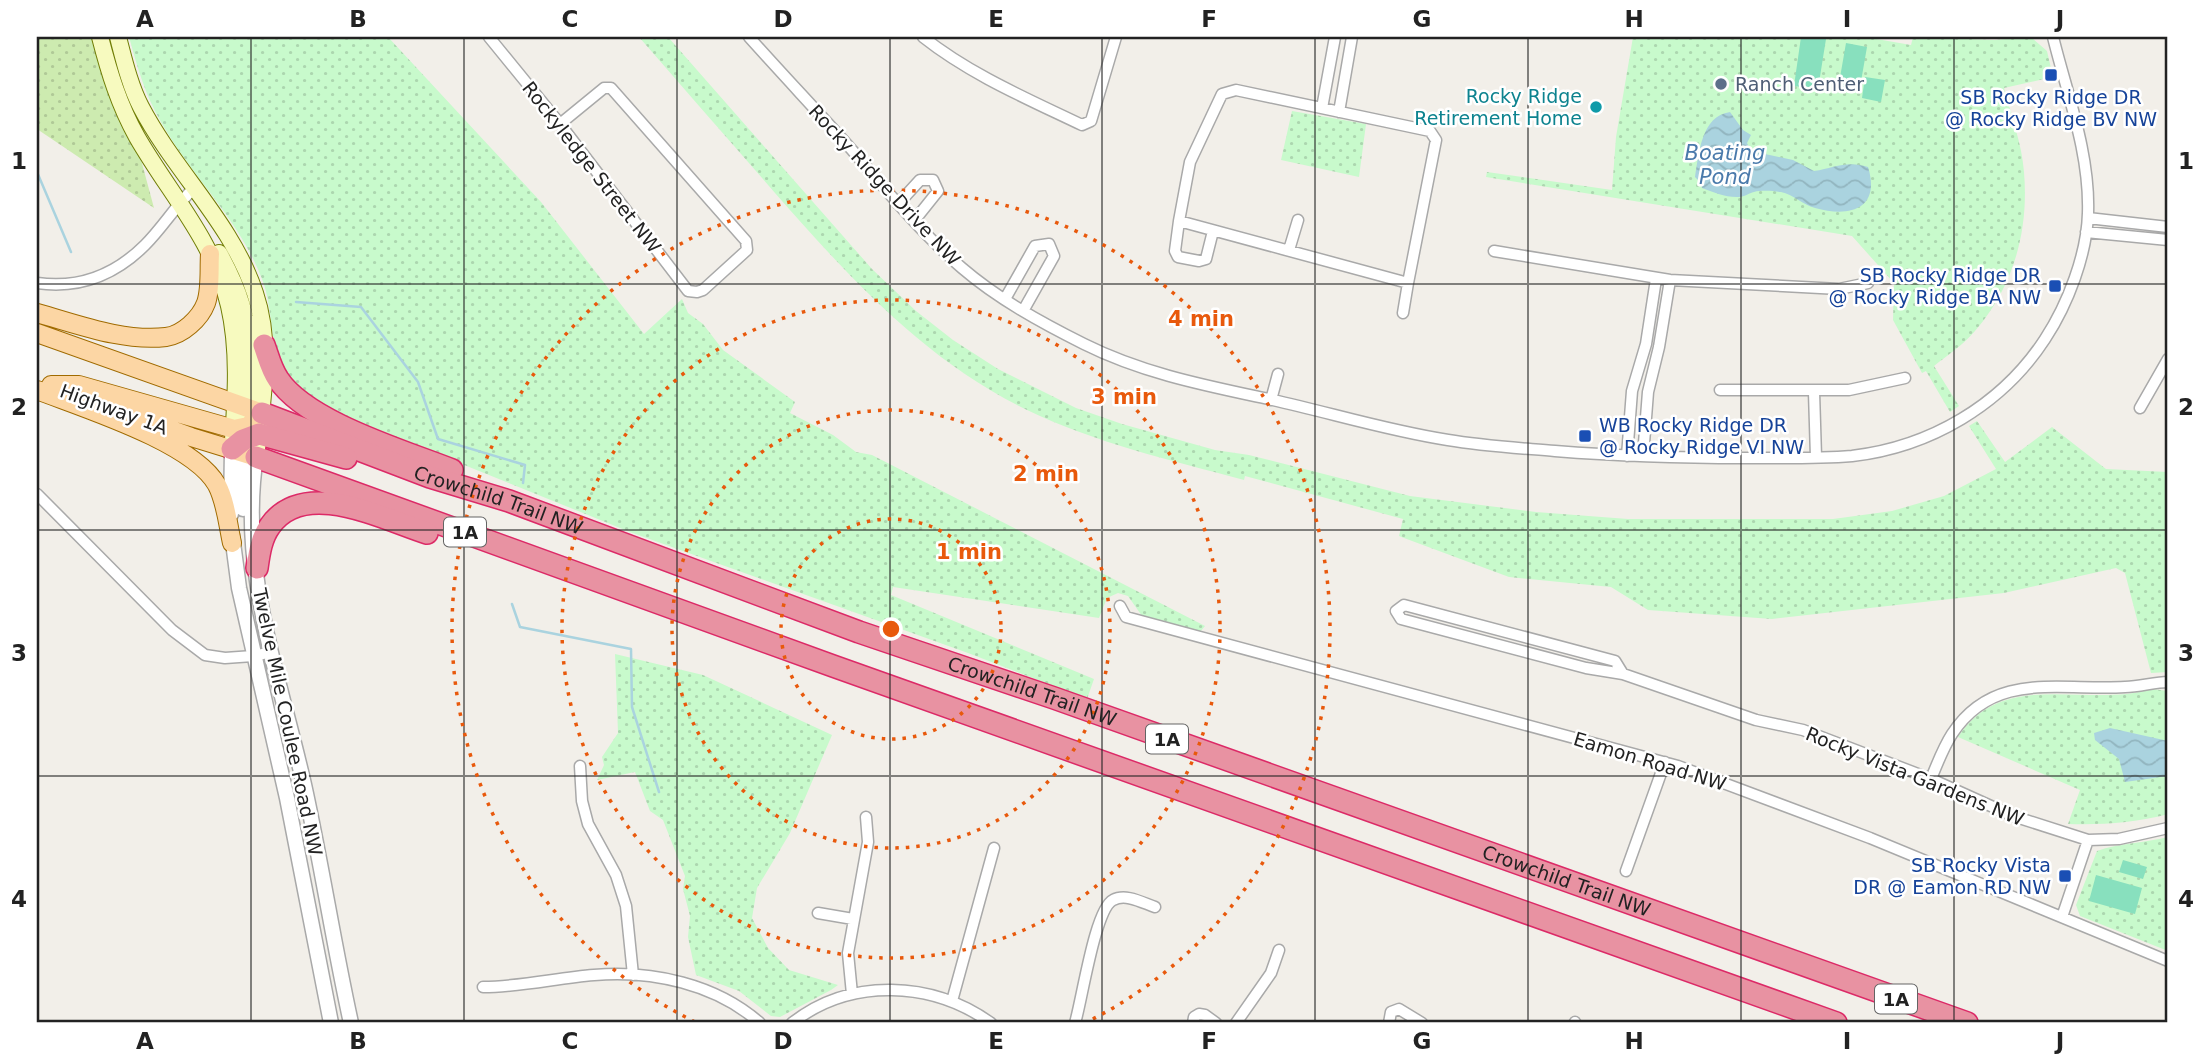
<svg xmlns="http://www.w3.org/2000/svg" width="2205" height="1060" viewBox="0 0 2205 1060" font-family="'DejaVu Sans',sans-serif">
<defs>
<pattern id="grass-dots" width="8" height="8" patternUnits="userSpaceOnUse" patternTransform="scale(1.75)"><rect width="8" height="8" fill="#cdebb0"/><path d="M2 2h.1M6 6h.1" fill="none" stroke="#b0c997" stroke-width="1.8" stroke-linecap="round"/></pattern>
<pattern id="park-dots" width="8" height="8" patternUnits="userSpaceOnUse" patternTransform="scale(1.75)"><rect width="8" height="8" fill="#c8facc"/><path d="M2 2h.1M6 6h.1" fill="none" stroke="#acd6af" stroke-width="1.8" stroke-linecap="round"/></pattern>
<pattern id="water-waves" width="16" height="10" patternUnits="userSpaceOnUse" patternTransform="scale(1.75)"><rect width="16" height="10" fill="#aad3df"/><path d="M0 5q4-4 8 0t8 0" fill="none" stroke="#92b5bf"/></pattern>
</defs>
<rect width="100%" height="100%" fill="#f2efe9"/>
<path fill="url(#grass-dots)" d="M37 37H108L154 208 37 129Z"/>
<path fill="url(#park-dots)" d="M129 37H388L541 202 644 334 682 299 688 313 703 324 723 350 795 402 790 413 833 435 856 452 872 455 1205 626 1200 632 1142 616 1128 596 1118 593 1107 598 1099 618 893 587 891 595 1094 679 1087 699 968 653 630 532 323 408C312 399 294 389 286 377 269 350 274 309 262 279 239 219 192 177 161 122 145 95 137 66 129 37Z
M639 37H668L872 269 916 311 953 340 998 369 1076 408 1122 424 1215 450 1249 455 1410 496 1536 512 1628 519H1833L1892 511 1944 496 1996 469 1969 426 1977 421 2005 462 2052 427 2106 469 2168 472V574L2166 585 2168 602V672L2151 673 2125 573 2116 568 2004 593 1772 619 1648 610 1611 587 1509 577 1404 538 1399 536 1403 519 1245 476 1244 480C1170 460 1096 443 1027 410 924 360 849 277 775 193 730 141 684 89 639 37Z
M1633 37H1865L1911 45 1913 37 1994 40 2031 37 2047 51 2053 77 2004 88C2011 115 2022 144 2024 172 2029 230 2014 286 1975 331 1964 344 1948 355 1934 366L1959 406 1950 412 1926 371 1922 373 1893 320 1894 283 1852 236 1486 177 1487 172 1612 190 1616 137Z
M1292 111 1366 124 1359 177 1281 160Z
M615 654 703 675 832 735 790 833 757 888 752 918 768 948 789 970 838 985 831 990 780 1017 771 1016 739 991 696 975 688 937 690 916 683 889 685 876 663 820 650 811 635 772 597 780 604 765 602 757 618 733Z
M2152 689 2168 691V814C2135 823 2102 825 2068 824L2080 790 1958 737C2004 667 2086 709 2152 689Z
M2168 837V951L2080 916 2076 905 2097 851C2119 843 2145 843 2168 837Z"/>
<path fill="#88e0be" d="M1801 37 1826 39 1818 89 1794 86Z
M1846 43 1867 47 1859 93 1838 89Z
M1865 77 1885 80 1881 102 1862 98Z
M2123 860 2147 867 2143 879 2119 872Z
M2096 875 2142 888 2135 914 2089 901Z"/>
<path fill="url(#water-waves)" d="M1730 112 1743 130 1751 135 1747 143 1751 151 1793 160 1814 171C1834 168 1847 160 1868 167 1881 209 1850 218 1815 208 1803 205 1793 194 1781 192 1773 191 1762 190 1754 192 1749 193 1744 197 1739 197 1727 198 1713 192 1702 188L1701 183 1695 177C1699 154 1701 116 1730 112Z
M2110 728 2168 741V776L2125 782 2119 759 2095 740 2094 733Z"/>
<g fill="none" stroke-linecap="round" stroke-linejoin="round">
<path stroke="#aad3df" stroke-width="2.5" d="M37 172 71 252
M296 302 361 307 418 382 438 439 525 465 523 483
M512 604 520 627 631 649 632 707 659 792"/>
<g stroke="#a9a9a9" stroke-width="13">
<path id="minor" d="M489 37 560 124 688 291 697 292 703 290 747 250 746 241 611 88H604L560 124
M749 37C783 75 818 112 852 150 887 191 921 233 962 268 998 299 1042 323 1084 344 1144 374 1208 386 1273 400 1331 413 1389 431 1448 440 1483 446 1520 448 1555 451 1618 456 1681 458 1744 458 1780 458 1816 459 1852 456 1930 447 2002 405 2045 339 2068 304 2087 254 2088 213 2090 153 2067 94 2053 37
M923 37C971 75 1028 99 1082 125L1091 121 1116 37
M1236 90 1430 131 1436 140 1408 283 1179 221 1190 162 1222 94Z
M1322 108 1335 37
M1339 112 1352 37
M898 204 920 180H933L938 191 914 221
M2088 218 2168 227
M1179 221 1175 251 1178 257 1199 261 1206 259 1213 231
M2086 232 2168 240
M1289 250 1298 220
M1494 251 1670 280 1839 289 1868 283
M37 283C79 289 115 275 145 245 163 227 176 205 195 187
M1005 299 1035 246 1049 244 1054 256 1023 311
M1403 313 1408 283
M1720 390H1849L1905 378
M1814 392 1816 457
M1271 400 1278 374
M2140 408 2168 359
M1627 456 1632 391 1646 344 1656 279
M1643 456 1648 392 1659 347 1670 280
M37 494 172 630 205 655 225 658 253 656 272 652
M1120 606 1126 617 1678 766 1870 838 2168 961
M1623 674 1615 661 1404 605 1396 611 1401 619 1586 668 1623 674 1756 720 1803 730 1931 779 2013 816 2088 840
M580 766 582 801 588 824 616 875 626 906 633 975
M1931 779C1937 764 1943 748 1952 734 1994 670 2060 691 2125 687 2140 687 2154 682 2168 682
M1626 871 1665 762
M818 913 853 919
M2062 917 2088 840 2119 839 2168 828
M483 987C520 987 557 978 594 975 652 970 716 984 760 1023
M852 994 848 953 868 842 866 817
M952 1001 994 848
M792 1023C851 977 932 981 991 1023
M1075 1023C1082 1000 1095 909 1113 900 1126 893 1143 903 1155 907
M1193 1023 1194 1017 1199 1014 1205 1015 1216 1023
M1236 1023 1271 973 1279 950
M1389 1023 1391 1012 1399 1009 1422 1023
M1575 1023V1022"/>
</g>
<g stroke="#a9a9a9" stroke-width="17">
<path id="tertiary" d="M256 457C238 570 281 680 305 789 322 867 334 946 351 1023
M243 509 244 445
M231 514 232 449
M232 535 239 588 287 798 331 1023"/>
</g>
<g stroke="#707d05" stroke-width="18">
<path id="secondary" d="M100 37C109 72 119 105 137 137 169 193 214 241 229 306 239 349 236 396 233 440
M118 37C124 60 130 86 141 107 175 172 232 223 255 293 273 346 262 403 256 457
M219 253C238 287 250 321 250 361 250 381 247 400 247 420"/>
</g>
<g stroke="#a06b00" stroke-width="20">
<path id="primary" d="M37 313C77 324 123 342 166 337 182 335 200 319 206 303 211 289 209 269 210 254
M37 333 262 413 248 426 234 429 79 385H51
M37 390C83 408 193 442 217 485 226 502 228 525 232 543
M106 406 191 437 256 457"/>
</g>
<g stroke="#dc2a67" stroke-width="24">
<g id="motorway">
<path d="M264 345C268 356 271 369 278 379 306 422 404 451 452 470"/>
<path id="s1" d="M262 413 430 477 509 501 859 632 1054 698 1967 1023"/>
<path d="M232 449 243 440 259 434 346 458"/>
<path d="M256 457 833 666 1836 1023"/>
<path d="M257 568C259 554 261 538 270 526 304 477 383 519 427 533"/>
</g>
</g>
<use href="#minor" stroke="#fff" stroke-width="10"/>
<use href="#tertiary" stroke="#fff" stroke-width="14"/>
<use href="#secondary" stroke="#f7fabf" stroke-width="16"/>
<use href="#primary" stroke="#fcd6a4" stroke-width="18"/>
<use href="#motorway" stroke="#e892a2" stroke-width="21"/>
</g>
<path fill="none" stroke="#222" stroke-width="2" stroke-opacity="0.55" d="M251 37V1023M464 37V1023M677 37V1023M890 37V1023M1102 37V1023M1315 37V1023M1528 37V1023M1741 37V1023M1954 37V1023M37 284H2168M37 530H2168M37 776H2168"/>
<g fill="none" stroke="#e8590c" stroke-width="3.5" stroke-dasharray="3.5 7">
<circle cx="891" cy="629" r="110"/>
<circle cx="891" cy="629" r="219"/>
<circle cx="891" cy="629" r="329"/>
<path d="M695 1022A439 439 0 1 1 1087 1022"/>
</g>
<g fill="#1a4fb4" stroke="#fff" stroke-width="2.5">
<rect x="2044" y="68" width="14" height="14" rx="3.5"/>
<rect x="2048" y="279" width="14" height="14" rx="3.5"/>
<rect x="1578" y="429" width="14" height="14" rx="3.5"/>
<rect x="2058" y="869" width="14" height="14" rx="3.5"/>
</g>
<circle fill="#5c6f8a" stroke="#fff" stroke-width="2.5" cx="1721" cy="84" r="7"/>
<circle fill="#0f9aa8" stroke="#fff" stroke-width="2.5" cx="1596" cy="107" r="7"/>
<g text-anchor="middle" dominant-baseline="central" stroke-width="5" stroke-linejoin="round" paint-order="stroke">
<g fill="#fff" stroke="#646464" stroke-width="2">
<rect x="444" y="517.5" width="42" height="29" rx="5"/>
<rect x="1146" y="724.5" width="42" height="29" rx="5"/>
<rect x="1875" y="984.5" width="42" height="29" rx="5"/>
</g>
<g font-size="18" font-weight="bold" fill="#222">
<text x="465" y="532">1A</text>
<text x="1167" y="739">1A</text>
<text x="1896" y="999">1A</text>
</g>
<g font-size="19" fill="#4e5e75" stroke="#fff" text-anchor="start">
<text x="1735" y="84">Ranch Center</text>
</g>
<g font-size="19" fill="#0d838f" stroke="#fff" text-anchor="end">
<text x="1582" y="96">Rocky Ridge<tspan x="1582" dy="22">Retirement Home</tspan></text>
</g>
<g font-size="19" fill="#164399" stroke="#fff" text-anchor="end">
<text x="2051" y="97" text-anchor="middle">SB Rocky Ridge DR<tspan x="2051" dy="22">@ Rocky Ridge BV NW</tspan></text>
<text x="2041" y="275">SB Rocky Ridge DR<tspan x="2041" dy="22">@ Rocky Ridge BA NW</tspan></text>
<text x="1599" y="425" text-anchor="start">WB Rocky Ridge DR<tspan x="1599" dy="22">@ Rocky Ridge VI NW</tspan></text>
<text x="2051" y="865">SB Rocky Vista<tspan x="2051" dy="22">DR @ Eamon RD NW</tspan></text>
</g>
<g font-size="19" fill="#222" stroke="#fff">
<text transform="translate(592 167) rotate(52)">Rockyledge Street NW</text>
<text transform="translate(885 185) rotate(47)">Rocky Ridge Drive NW</text>
<text transform="translate(114 409) rotate(20)">Highway 1A</text>
<text stroke="none"><textPath href="#s1" startOffset="252">Crowchild Trail NW</textPath></text>
<text stroke="none"><textPath href="#s1" startOffset="819">Crowchild Trail NW</textPath></text>
<text transform="translate(288 722) rotate(78)">Twelve Mile Coulee Road NW</text>
<text transform="translate(1650 761) rotate(17)">Eamon Road NW</text>
<text transform="translate(1915 776) rotate(22)">Rocky Vista Gardens NW</text>
<text stroke="none"><textPath href="#s1" startOffset="1386">Crowchild Trail NW</textPath></text>
</g>
<g font-size="21" font-style="italic" fill="#4a7aab" stroke="#fff">
<text x="1725" y="153">Boating<tspan x="1725" dy="24">Pond</tspan></text>
</g>
</g>
<circle cx="891" cy="629" r="10" fill="#e8590c" stroke="#fff" stroke-width="3.5"/>
<g font-size="21" text-anchor="middle" font-weight="bold" fill="#e8590c" stroke="#fff" stroke-width="5" stroke-linejoin="round" paint-order="stroke">
<text x="1201" y="326">4 min</text>
<text x="1124" y="404">3 min</text>
<text x="1046" y="481">2 min</text>
<text x="969" y="559">1 min</text>
</g>
<rect width="2205" height="1060" fill="none" stroke="#ffffff" stroke-width="77"/>
<rect x="38" y="38" width="2128" height="983" fill="none" stroke="#222" stroke-width="2.5"/>
<g font-size="23" text-anchor="middle" font-weight="bold" fill="#222">
<text x="145" y="27">A</text>
<text x="358" y="27">B</text>
<text x="570" y="27">C</text>
<text x="783" y="27">D</text>
<text x="996" y="27">E</text>
<text x="1209" y="27">F</text>
<text x="1422" y="27">G</text>
<text x="1634" y="27">H</text>
<text x="1847" y="27">I</text>
<text x="2060" y="27">J</text>
<text x="19" y="169">1</text>
<text x="2186" y="169">1</text>
<text x="19" y="415">2</text>
<text x="2186" y="415">2</text>
<text x="19" y="661">3</text>
<text x="2186" y="661">3</text>
<text x="19" y="907">4</text>
<text x="2186" y="907">4</text>
<text x="145" y="1049">A</text>
<text x="358" y="1049">B</text>
<text x="570" y="1049">C</text>
<text x="783" y="1049">D</text>
<text x="996" y="1049">E</text>
<text x="1209" y="1049">F</text>
<text x="1422" y="1049">G</text>
<text x="1634" y="1049">H</text>
<text x="1847" y="1049">I</text>
<text x="2060" y="1049">J</text>
</g>
</svg>
